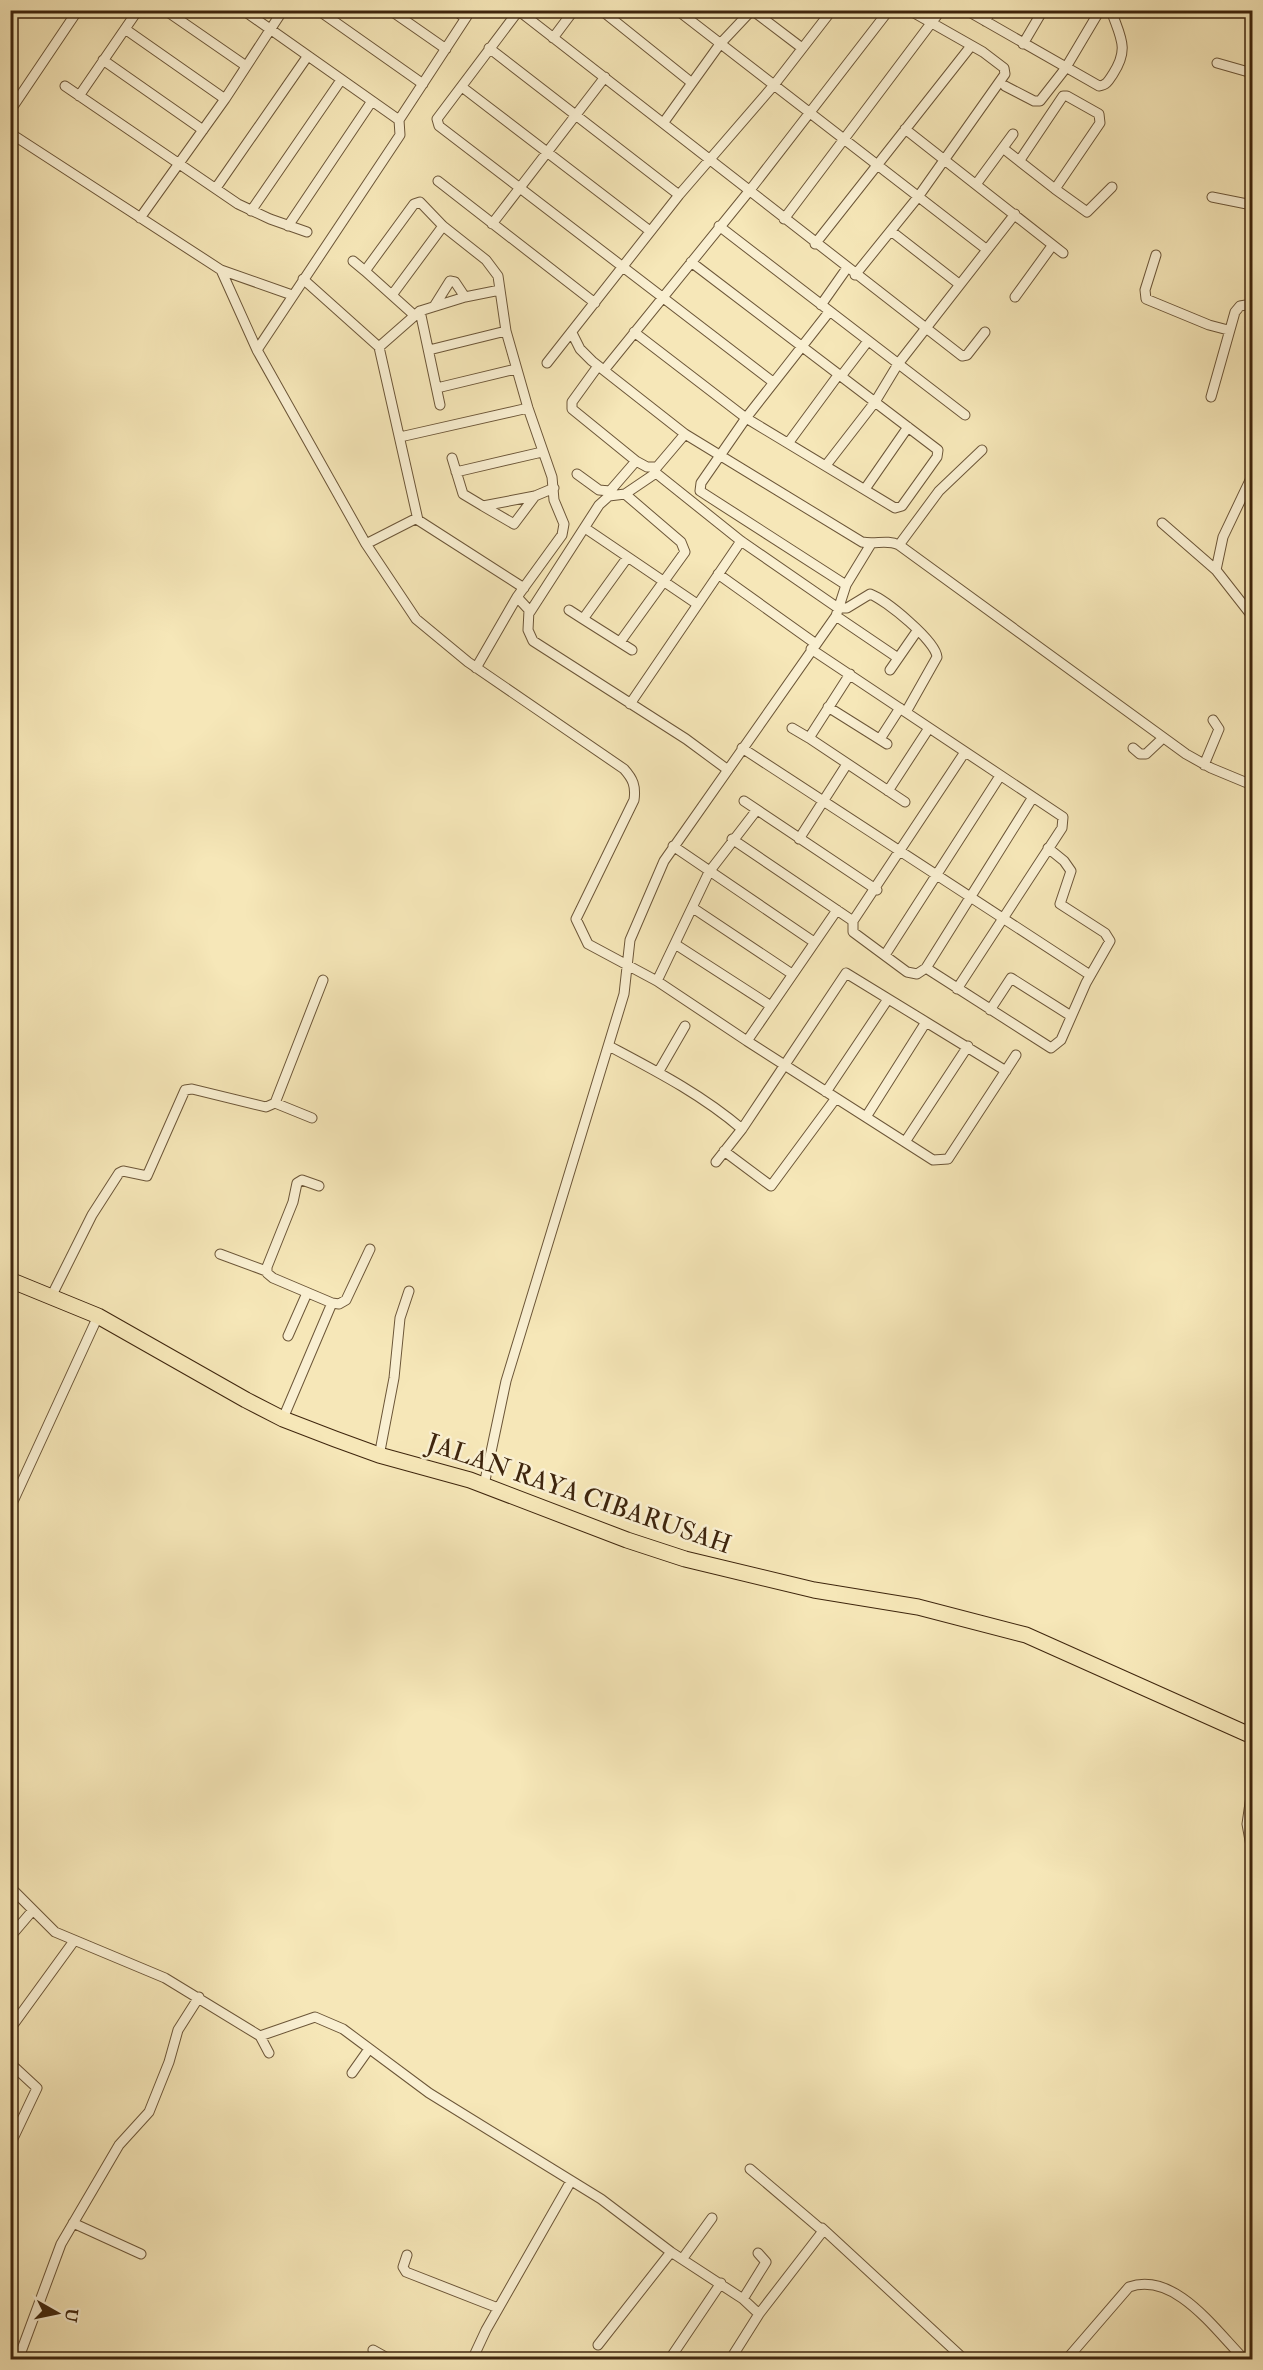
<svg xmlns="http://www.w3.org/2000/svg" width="1263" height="2370" viewBox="0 0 1263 2370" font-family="'IM FELL Double Pica',serif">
<rect width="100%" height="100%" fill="#f6e7b8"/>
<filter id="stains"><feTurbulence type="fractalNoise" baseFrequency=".00333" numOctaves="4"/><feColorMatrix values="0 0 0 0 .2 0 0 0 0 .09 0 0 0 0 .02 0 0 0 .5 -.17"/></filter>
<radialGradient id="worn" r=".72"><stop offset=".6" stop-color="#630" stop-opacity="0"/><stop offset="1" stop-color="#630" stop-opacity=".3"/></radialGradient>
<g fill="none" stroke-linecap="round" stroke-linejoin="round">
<g stroke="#6c5638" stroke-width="11">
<path id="minor" d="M165 10 246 66
M243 10 399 120 400 135 257 350
M318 10 423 84
M390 10 446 49
M455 10 465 18
M519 10 437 119 439 126 773 382
M601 10 692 83
M677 10 986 249
M752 10 802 48
M966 10 1099 86C1107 85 1109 80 1113 74 1130 48 1120 37 1111 10
M519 11 962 356 967 355 985 332
M985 21 992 10
M125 29 225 99
M553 38 574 10
M1023 44 1043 10
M489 48 679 195
M103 60 203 130
M1217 63 1252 73
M65 86 238 204 270 219 307 232
M1005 86 1034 101H1040L1065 69 1100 10
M462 87 650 231
M79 96 138 10
M10 111 78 10
M399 120 471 10
M664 122 720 44 752 10
M905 129 1063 253
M10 133 221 270 292 295
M1004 149 1055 189 1100 123 1099 114 1067 96H1063L1020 160
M438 181 595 303
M977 183 1013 134
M216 188 307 57
M1055 189 1087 212 1112 187
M1212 197 1252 205
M251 211 341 80
M140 218 225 99 283 10
M784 219 941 10
M492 224 605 77
M288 226 372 101
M719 226 965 415
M891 231 959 284
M815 244 971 46
M1156 255 1145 290 1146 299 1209 325 1228 330
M353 261 365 271
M221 270 257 350 366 544 416 619 468 662 624 769C633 779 636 786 634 800L576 919 588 944 657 981 747 1041 837 910
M855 275 918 197 1005 74 1004 68 983 52 909 10
M303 279 379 347 418 520 524 588
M392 295 443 226
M1015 297 1052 246
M435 305 450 281 455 282 465 297
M821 305 847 268
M420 311 440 405
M829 312 746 418 701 483 700 491 846 585 871 544
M414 315 365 271 414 204 420 202 443 226 486 260 498 276 506 331 528 408 552 477 554 500 564 524 562 535 517 597 476 668
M634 332 746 418 895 508 902 506 937 457 938 450 691 262
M572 333 580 349 592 361 685 434 862 542C876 545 886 539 899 545L1186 754 1211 768 1252 785
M379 347 420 311 465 297 500 290
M429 350 506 331
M547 363 679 195 774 85 832 10
M598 366 572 402V409L636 461
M605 369 750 190 889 10
M842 375 868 341
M437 388 516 369
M1211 397 1235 312 1240 306 1252 304
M400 437 528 408
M789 442 839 374
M452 458 463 494 483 506 535 496 554 488
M827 464 875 402 898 364 1015 214
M456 472 542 452
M577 474 599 490 610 491 636 461 647 467H657L685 434
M1252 476 1223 537 1216 570 1252 616
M865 489 908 427
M483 506 514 524 535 496
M1162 523 1216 570
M585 528 697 604
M366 544 417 518
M899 545 939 491 982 450
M627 558 583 619 632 650
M718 574 816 644
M517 597 529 610 528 630 533 641 686 739 728 770
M569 610 583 619
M530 612 599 505 609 496 625 494
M836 616 898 658
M620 642 685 552 681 542 625 494 656 473 741 541 838 608H847L870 594C886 600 936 641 937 657L906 712
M811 649 1063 817 1062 828 957 989
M890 670 917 631
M850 674 809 738 905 802
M630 704 741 541
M828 707 887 744
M792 728 809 738
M880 739 900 708
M742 748 1090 975
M1133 748 1140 754H1146L1163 738
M965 752 853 921V932L907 972 917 974 926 968 1051 1048 1061 1040 1086 983 1110 941 1105 933 1060 904 1071 871 1064 861 1048 848
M1204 765 1219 729 1213 720
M888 791 929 728
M744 801 877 890
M732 839 853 921
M799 839 847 764
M673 846 814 942
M693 908 792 974
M675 944 771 1006
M885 955 1000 776
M926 968 1033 797
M657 981 709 872 756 811
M990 1010 1011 978 1071 1016
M747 1041 933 1160 948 1159 1016 1055
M609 1046C656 1071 701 1094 742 1129
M659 1071 685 1026
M826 1092 888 999
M275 1103 312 1118
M866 1117 926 1022 1006 1071
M905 1142 968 1046
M724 1151 771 1186 836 1098
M716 1162 742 1129 846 973 926 1022
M220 1254 266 1271
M53 1293 92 1215 119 1173 123 1171 147 1176 185 1090 192 1089 266 1107 275 1103 323 980
M332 1303 339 1304 346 1300 370 1249
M288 1336 307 1293
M284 1416 332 1303 273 1278 267 1273V1267L293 1202 297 1183 302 1180 319 1186
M380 1451 394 1378 400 1318 409 1291
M484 1485 506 1381 624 994 630 940 664 861 836 616 846 585
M10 1508 99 1314
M1251 1846 1247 1824 1252 1789
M10 1887 55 1932 165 1978 260 2036 315 2017 343 2029 429 2093 601 2199 671 2252 743 2299 759 2314 730 2360
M10 1937 33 1910
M10 2029 74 1941
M260 2036 269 2053
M10 2063 37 2088 10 2145
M352 2073 369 2049
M750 2169 823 2231 759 2314
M73 2223 141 2254
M822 2228 965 2360
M407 2255 403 2267 406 2272 498 2308
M683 2258 712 2218
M743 2299 766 2262 758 2253
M598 2345 671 2252
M373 2350 391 2360
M18 2360 61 2244 119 2145 149 2112 169 2062 178 2030 199 1997
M472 2360 486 2330 571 2181
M669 2360 721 2283
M1066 2360 1129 2287C1175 2271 1215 2330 1245 2360"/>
</g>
<g stroke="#3e250d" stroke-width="17">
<path id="primary" d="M10 1280 98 1316 246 1400 283 1419 335 1439 379 1455 470 1480 627 1540 685 1559 814 1590 918 1607 1026 1635 1252 1736"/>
</g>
<use href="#minor" stroke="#f9efd1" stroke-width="9"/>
<use href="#primary" stroke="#f6e7b8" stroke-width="15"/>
</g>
<g text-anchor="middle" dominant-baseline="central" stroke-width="5" stroke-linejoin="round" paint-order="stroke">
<g font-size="26" fill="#3e250d" stroke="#f9efd1">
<text transform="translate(579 1494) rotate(19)">JALAN RAYA CIBARUSAH</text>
</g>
</g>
<rect width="1263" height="2370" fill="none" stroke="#f6e7b8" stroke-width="36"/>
<rect x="12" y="12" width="1239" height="2346" fill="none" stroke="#3e250d" stroke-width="3"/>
<rect x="18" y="18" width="1227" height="2334" fill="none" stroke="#3e250d" stroke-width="1.5"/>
<g transform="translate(57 2313) rotate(99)" stroke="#f9efd1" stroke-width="4.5" paint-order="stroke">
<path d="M0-4.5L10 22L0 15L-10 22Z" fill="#3e250d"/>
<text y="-9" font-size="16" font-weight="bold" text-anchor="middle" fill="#3e250d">U</text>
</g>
<rect width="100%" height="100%" filter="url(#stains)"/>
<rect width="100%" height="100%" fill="url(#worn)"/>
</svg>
